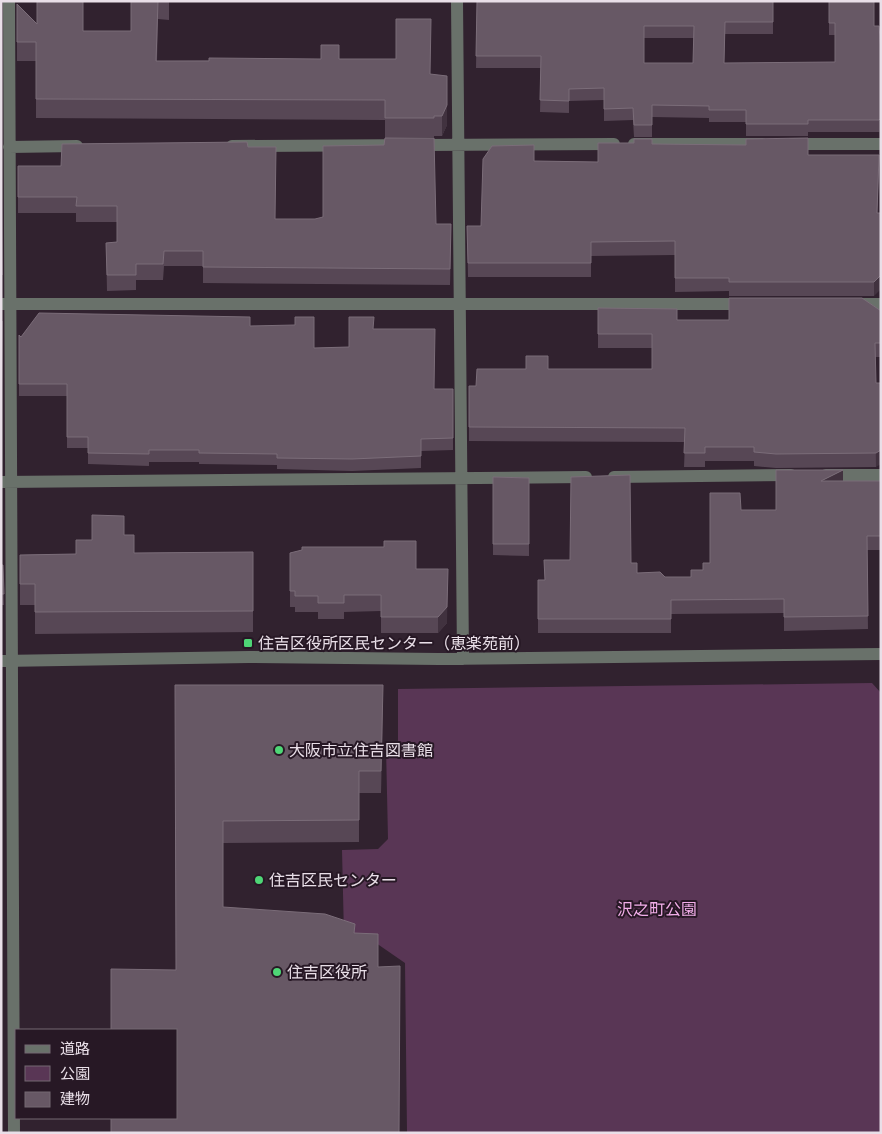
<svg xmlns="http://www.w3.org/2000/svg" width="882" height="1134" viewBox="0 0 882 1134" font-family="'Golos Text','Noto Sans JP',sans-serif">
<rect width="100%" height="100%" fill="#31222f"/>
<path fill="#593655" d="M872 683 881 693V1133H407L405 963 376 943 344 936 342 850 378 849 388 839 386 747 398 746V689Z"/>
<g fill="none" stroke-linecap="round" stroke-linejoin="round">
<path stroke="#69716a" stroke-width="12" d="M9 1 14 1133
M457 1 463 659
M634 144H762
M792 144H881
M232 146 614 144
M9 147 77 146
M1 304H746
M853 304H881
M826 475H881
M614 477 791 475
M1 482 586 477
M1 661 249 657 439 659 881 654"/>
</g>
<path fill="#574755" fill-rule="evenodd" d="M131 1H169V20L158 19 157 61 339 59 430 74 447 125 442 136H434V137L385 138V120L36 118V61H17V4L37 24 83 31H131Z
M477 1H773V34H725L724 63 835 62V35H829V1L874 26 881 51V130L879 132H808V136H746V122H709V118L652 117V137H634L633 120 604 121V100L569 101V113L540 112 541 68H476ZM644 38H694L693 63H644Z
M652 144 808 155 879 169 874 296H729V291L675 292V255L591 256V277H468L467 226H481L534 161 598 162Z
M248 147 275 219 436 224 451 239 450 285 203 283V266H164L163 280H136V290L107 291 106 243 117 242V222H76V213H18V166H61Z
M598 308 677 320H729L881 311V357H875L876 467 776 468 754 466V461H705V467H684L685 442 469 441V386H476L548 369H652V348H598Z
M250 326 314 348 349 347 374 329 434 389H453V450L421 451V468L352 471 277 469V465L199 464V462H149V466L88 464V448H67V396H19V335L21 337Z
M493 477 529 478V556L493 555Z
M843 481H881V550H867L868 629 784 631V613L671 614V633H538V580H545L544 560 631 563 637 573 665 577H691L703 570 710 563 741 510H776Z
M124 535 134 553 253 552V632L35 634V605H20V555L76 554 92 540Z
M290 553 416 569 447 623 438 633H381V611L344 612V619H318V612H295V607H290Z
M1 565H3L4 605H1Z
M175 685 383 707 381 793H359V842L223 843Z"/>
<path fill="#41323f" d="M447 76V125L442 136V116Z
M881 118V130L879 132V120Z
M451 224V239L450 285V269Z
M2 275V286L1 287V276Z
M881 275V289L874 296V282Z
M881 450V464L876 467V453Z
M843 470V483L821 481Z
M448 569 447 623 438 633V617Z
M383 685V707L381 793V771Z"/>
<path fill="#675865" stroke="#7b6d79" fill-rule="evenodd" d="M37 1H83V31H131V1H158L156 61H209V58L321 59V45H339V59H396V19H431L430 74 447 76V105L442 116H434V118H385V100L36 99V42H17V4L37 24Z
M477 1H773V22H725L724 63 835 62V23H829V1H874V26H879L881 51V118L879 120H808V124H746V110H709V106L652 105V125H634L633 108 604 109V88L569 89V101L540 100 541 56H476ZM644 26H694L693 63H644Z
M1 131 2 275 1 276Z
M385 138H434L436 224H451L450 269 203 267V251H164L163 264H136V275H107L106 243 117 242V206H76L77 197H18V166H61L62 144 247 142 248 147H276L275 219H315L323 217V146L384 145Z
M808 138V155H879L877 213H881V275L874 282H729V278H675V241L591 242V263H468L467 226H481L483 159 492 146 534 145V161L598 162V143H634V139H652V144L746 145V139Z
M729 298H862L881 311V343H875L876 383H881V450L876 453 776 454 754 452V447H705V453H684L685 428 469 427V386H476L477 369H526V356H548V369H652V334H598V308L677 309V320H729Z
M39 313 250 317V326L295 325V317H314V348L349 347V317H374L373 329H435L434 389H453V438L421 439V456L352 459 277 458V454L199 453V450H149V454L88 453V437H67V384H19V335L21 337Z
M1 320 2 321 1 454Z
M776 470H843L821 481H881V536H867L868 616 784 617V599L671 600V619H538V580H545L544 560H570L571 477 630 475 631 563H637V573L660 572 665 577H691V570H703V563H710V493H740L741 510H776Z
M493 477 529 478V544H493Z
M92 515 124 516V535H134V553L253 552V611L35 612V584H20V555L76 554V540H92Z
M384 541H416V569H448L447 607 438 617H381V595H344V603H318V596H295V591H290V553L302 550V547H384Z
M1 565H3L4 594H1Z
M175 685H383L381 771H359V820L223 821V907L325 914 355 924 354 933 378 934V967L400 966 399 1133H111V1118H176V1030H111V969L176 970Z"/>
<g fill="#4ed676" stroke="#271825" stroke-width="2">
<rect x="243" y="638" width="10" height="10" rx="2.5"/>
<circle cx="279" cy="750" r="5"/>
<circle cx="259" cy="880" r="5"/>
<circle cx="277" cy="972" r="5"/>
</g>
<g text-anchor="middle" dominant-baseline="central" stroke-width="4" stroke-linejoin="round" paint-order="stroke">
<g font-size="16" fill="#e9dfe8" stroke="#271825" text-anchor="start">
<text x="258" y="643">住吉区役所区民センター（恵楽苑前）</text>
<text x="289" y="750">大阪市立住吉図書館</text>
<text x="269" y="880">住吉区民センター</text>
<text x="287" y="972">住吉区役所</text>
</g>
<g font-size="16" fill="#f1ade8" stroke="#271825">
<text x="657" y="909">沢之町公園</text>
</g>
</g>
<rect width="882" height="1134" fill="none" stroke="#e9dfe8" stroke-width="5"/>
<rect x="15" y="1029" width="162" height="90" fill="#271825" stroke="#756873"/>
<rect x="25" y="1045" width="25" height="8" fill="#69716a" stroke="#756873"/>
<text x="60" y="1054" font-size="15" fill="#e9dfe8">道路</text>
<rect x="25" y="1066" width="25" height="15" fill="#593655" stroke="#756873"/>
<text x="60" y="1079" font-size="15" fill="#e9dfe8">公園</text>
<rect x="25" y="1092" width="25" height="15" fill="#675865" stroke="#756873"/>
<text x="60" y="1104" font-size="15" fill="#e9dfe8">建物</text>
</svg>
